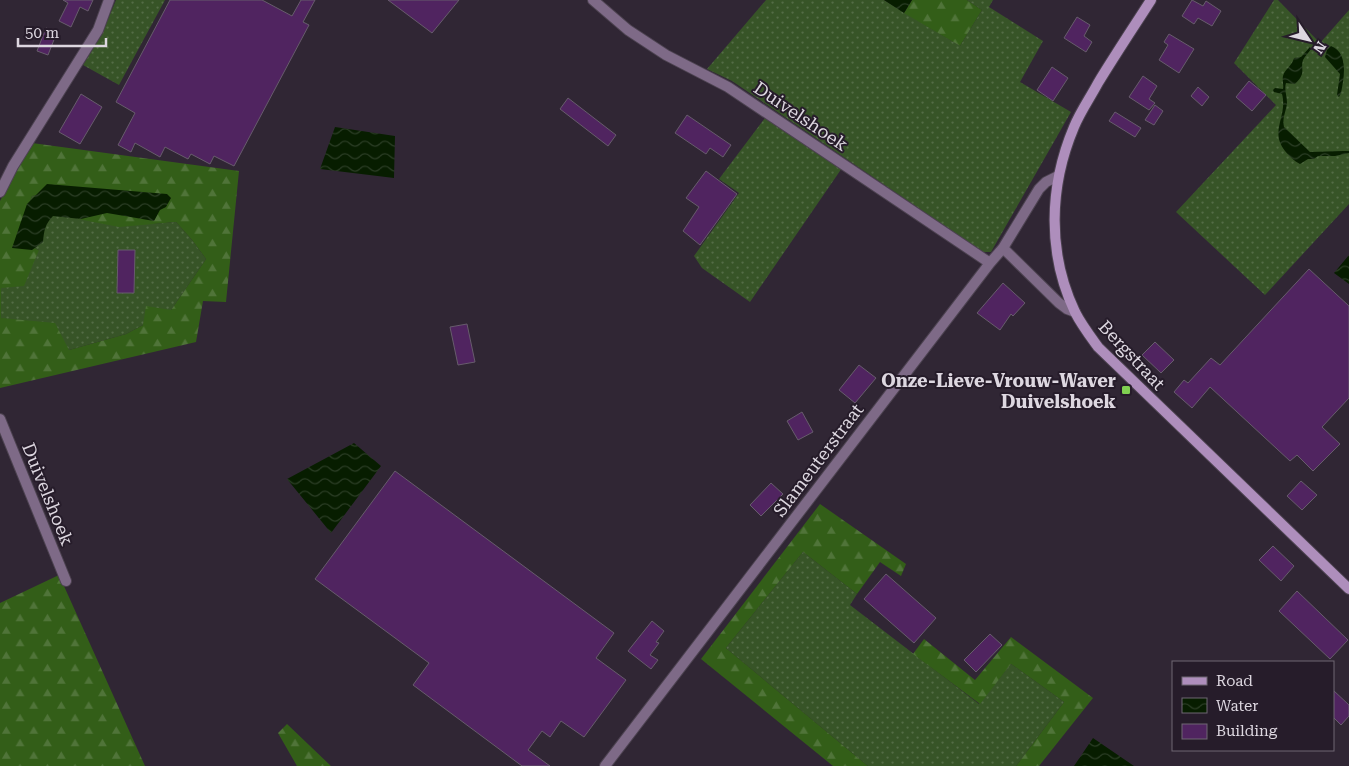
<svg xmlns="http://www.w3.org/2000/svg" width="1349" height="766" viewBox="0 0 1349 766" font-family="'Roboto Serif',serif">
<defs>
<pattern id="grass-dots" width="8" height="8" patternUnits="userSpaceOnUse" patternTransform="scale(1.25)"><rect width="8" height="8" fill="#375427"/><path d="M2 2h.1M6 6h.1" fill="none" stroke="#546c46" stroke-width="1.8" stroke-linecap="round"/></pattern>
<pattern id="forest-firs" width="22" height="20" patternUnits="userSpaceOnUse" patternTransform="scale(1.25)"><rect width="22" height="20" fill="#335e18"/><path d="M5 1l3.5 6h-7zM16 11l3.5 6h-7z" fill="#507439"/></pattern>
<pattern id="water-waves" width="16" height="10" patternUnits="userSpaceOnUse" patternTransform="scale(1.25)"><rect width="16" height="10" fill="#071d00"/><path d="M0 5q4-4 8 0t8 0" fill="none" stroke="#2b3d25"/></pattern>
</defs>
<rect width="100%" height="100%" fill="#302634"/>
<path fill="url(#grass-dots)" d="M116 0H165L119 85 83 65 101 36Z
M766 0H884L960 46 982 10 967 0H993L989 7 1043 41 1020 82 1071 112 991 252H983L732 81 707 69Z
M1274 0H1278L1320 43 1349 10V204L1265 295 1176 212 1276 105 1234 63Z
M765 118 842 168 750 302 702 268 694 256 739 193 719 179Z
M54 193 82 199 79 219 151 224 176 222 192 240 206 259 171 310 126 334 69 350 1 318V288L39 250 16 240 32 196Z
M803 552 857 594 850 605 979 704 1011 664 1064 702 1016 766H868L726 648Z"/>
<path fill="url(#forest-firs)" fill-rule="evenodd" d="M912 0H967L982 10 960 46 904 13Z
M32 143 239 171 226 302 203 301 196 342 0 388V201ZM54 193 81 199 78 219 119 227 176 222 192 240 206 259 171 310 146 306 143 325 126 334 69 350 55 323 1 318V288L24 286 39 250 16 240 32 196Z
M820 504 906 564 901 576 880 562 857 594 803 552 726 648 868 766H833L701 659Z
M59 575 145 766H0V603Z
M1011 637 1093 698 1039 766H1016L1064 702 1011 664 980 704 913 654 924 639 975 680Z
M287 724 331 766H297L278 733Z"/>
<path fill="url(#water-waves)" d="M884 0H912L904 13Z
M1331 46C1349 53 1344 78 1341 93L1339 97 1337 95 1340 74 1325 57 1327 50Z
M1310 47 1311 49C1309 52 1305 56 1303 60 1300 71 1307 72 1295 84L1286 83C1284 89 1287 96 1287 103 1286 112 1282 118 1284 127L1310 152 1343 151H1349V153L1335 156H1318L1314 159H1308L1300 164C1294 161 1289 156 1285 151 1269 131 1288 116 1282 94L1274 92 1273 90 1275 88 1283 89C1284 85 1282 81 1283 76 1285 69 1292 66 1294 58L1301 57Z
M335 127 395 136 394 178 320 169Z
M47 184 167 194 171 198 166 207 160 210 154 221 107 213 81 219 53 216C45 224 44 231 43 242L32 250 12 248 27 204Z
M1349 255V284L1334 273Z
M354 443 381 466 331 533 287 479Z
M1093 738 1134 766H1074Z"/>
<path fill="#502460" stroke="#675c6c" d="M63 0H93L88 11 80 7 71 27 59 21 68 3Z
M170 0H262L292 16 301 0H315L303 22 309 25 234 166 214 156 210 164 191 154 188 159 165 147 160 157 135 143 131 152 118 145 135 113 116 102Z
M388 0H459L432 33Z
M1192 0 1203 6 1206 1 1221 11 1212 26 1198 18 1194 24 1182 16Z
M1077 17 1090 25 1084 36 1092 42 1086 52 1064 38Z
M46 28 57 32 48 55 37 51Z
M1169 34 1194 49 1179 73 1159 60 1168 45 1164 42Z
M1052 67 1068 78 1053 101 1037 90Z
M1143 76 1157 86 1149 99 1155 103 1149 110 1129 97Z
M1249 81 1266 95 1252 111 1236 97Z
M1198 87 1209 97 1202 106 1191 96Z
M81 94 102 107 80 144 59 132Z
M568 98 616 135 608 146 560 109Z
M1155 105 1163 111 1154 125 1145 120Z
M1115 112 1141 128 1135 137 1109 121Z
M687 115 731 145 723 157 710 148 706 154 675 133Z
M706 171 737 194 700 245 683 231 699 207 686 198Z
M118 250H135L134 293H117Z
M1309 269 1349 306V398L1322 427 1340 444 1313 471 1297 455 1290 461 1210 387 1192 408 1174 392 1184 380 1188 383 1211 358 1220 365Z
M1003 283 1025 303 1013 316 1011 314 1000 330 977 313Z
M467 324 475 362 458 365 450 327Z
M1155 342 1174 360 1161 373 1142 355Z
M859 365 876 378 855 403 839 390Z
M802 412 813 432 798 440 787 421Z
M395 471 614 633 596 658 626 680 584 737 561 721 550 737 542 731 528 750 550 766H522L413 685 429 663 315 579Z
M1301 481 1317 495 1302 510 1287 496Z
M771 483 783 494 761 516 750 505Z
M1273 546 1294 566 1281 581 1259 560Z
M886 574 936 618 914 643 864 599Z
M1297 591 1348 640 1330 659 1279 611Z
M652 621 664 631 656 642 659 643 650 655 658 660 651 669 628 651Z
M990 634 1002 645 976 672 964 660Z
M1333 690 1349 705V716L1341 725 1333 717Z"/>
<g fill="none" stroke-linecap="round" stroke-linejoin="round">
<g stroke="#4c4250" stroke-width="12">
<path id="street" d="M593 0 628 30 666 55 728 87 990 263
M0 192 13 166 98 30 109 0
M1003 248 1059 303 1067 309 1075 312
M0 419 66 581
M605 766 990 263 1003 248 1039 189 1046 182 1058 176"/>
</g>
<g stroke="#4c4250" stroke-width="12">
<path id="secondary" d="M1151 0C1133 28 1115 55 1098 83 1090 98 1080 112 1074 127 1049 186 1047 253 1075 312 1081 324 1090 336 1098 347L1349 589"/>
</g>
<use href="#street" stroke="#7e6a87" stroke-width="10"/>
<use href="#secondary" stroke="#ae8ebc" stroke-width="10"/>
</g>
<rect fill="#80d051" stroke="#261c2a" stroke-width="2" x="1121" y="385" width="10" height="10" rx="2.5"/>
<g text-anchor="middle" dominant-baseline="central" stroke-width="4" stroke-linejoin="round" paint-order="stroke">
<g font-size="18" fill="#ddd7e0" stroke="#261c2a">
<text transform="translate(801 116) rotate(34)">Duivelshoek</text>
<text transform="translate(1132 355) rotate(47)">Bergstraat</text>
<text transform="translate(818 460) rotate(-53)">Slameuterstraat</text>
<text transform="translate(48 494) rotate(68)">Duivelshoek</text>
</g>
<g font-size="18" font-weight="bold" fill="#ddd7e0" stroke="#261c2a" text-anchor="end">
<text x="1116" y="380">Onze-Lieve-Vrouw-Waver<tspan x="1116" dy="21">Duivelshoek</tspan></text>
</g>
</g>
<rect x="1172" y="661" width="162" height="90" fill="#261c2a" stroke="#6f6773"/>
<rect x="1182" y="677" width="25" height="8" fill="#ae8ebc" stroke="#6f6773"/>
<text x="1216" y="686" font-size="15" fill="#ddd7e0">Road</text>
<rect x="1182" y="698" width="25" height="15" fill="url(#water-waves)" stroke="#6f6773"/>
<text x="1216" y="711" font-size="15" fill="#ddd7e0">Water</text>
<rect x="1182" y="724" width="25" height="15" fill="#502460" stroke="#6f6773"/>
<text x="1216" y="736" font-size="15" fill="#ddd7e0">Building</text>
<g transform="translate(1309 40) rotate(125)" stroke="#261c2a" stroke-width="4" paint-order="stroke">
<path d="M0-4L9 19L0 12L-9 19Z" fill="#ddd7e0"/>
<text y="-8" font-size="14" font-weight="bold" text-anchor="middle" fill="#ddd7e0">N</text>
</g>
<path d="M18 38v8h88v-8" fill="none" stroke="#ddd7e0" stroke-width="2.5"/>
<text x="25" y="38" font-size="15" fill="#ddd7e0" stroke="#261c2a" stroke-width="4" paint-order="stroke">50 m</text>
</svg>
